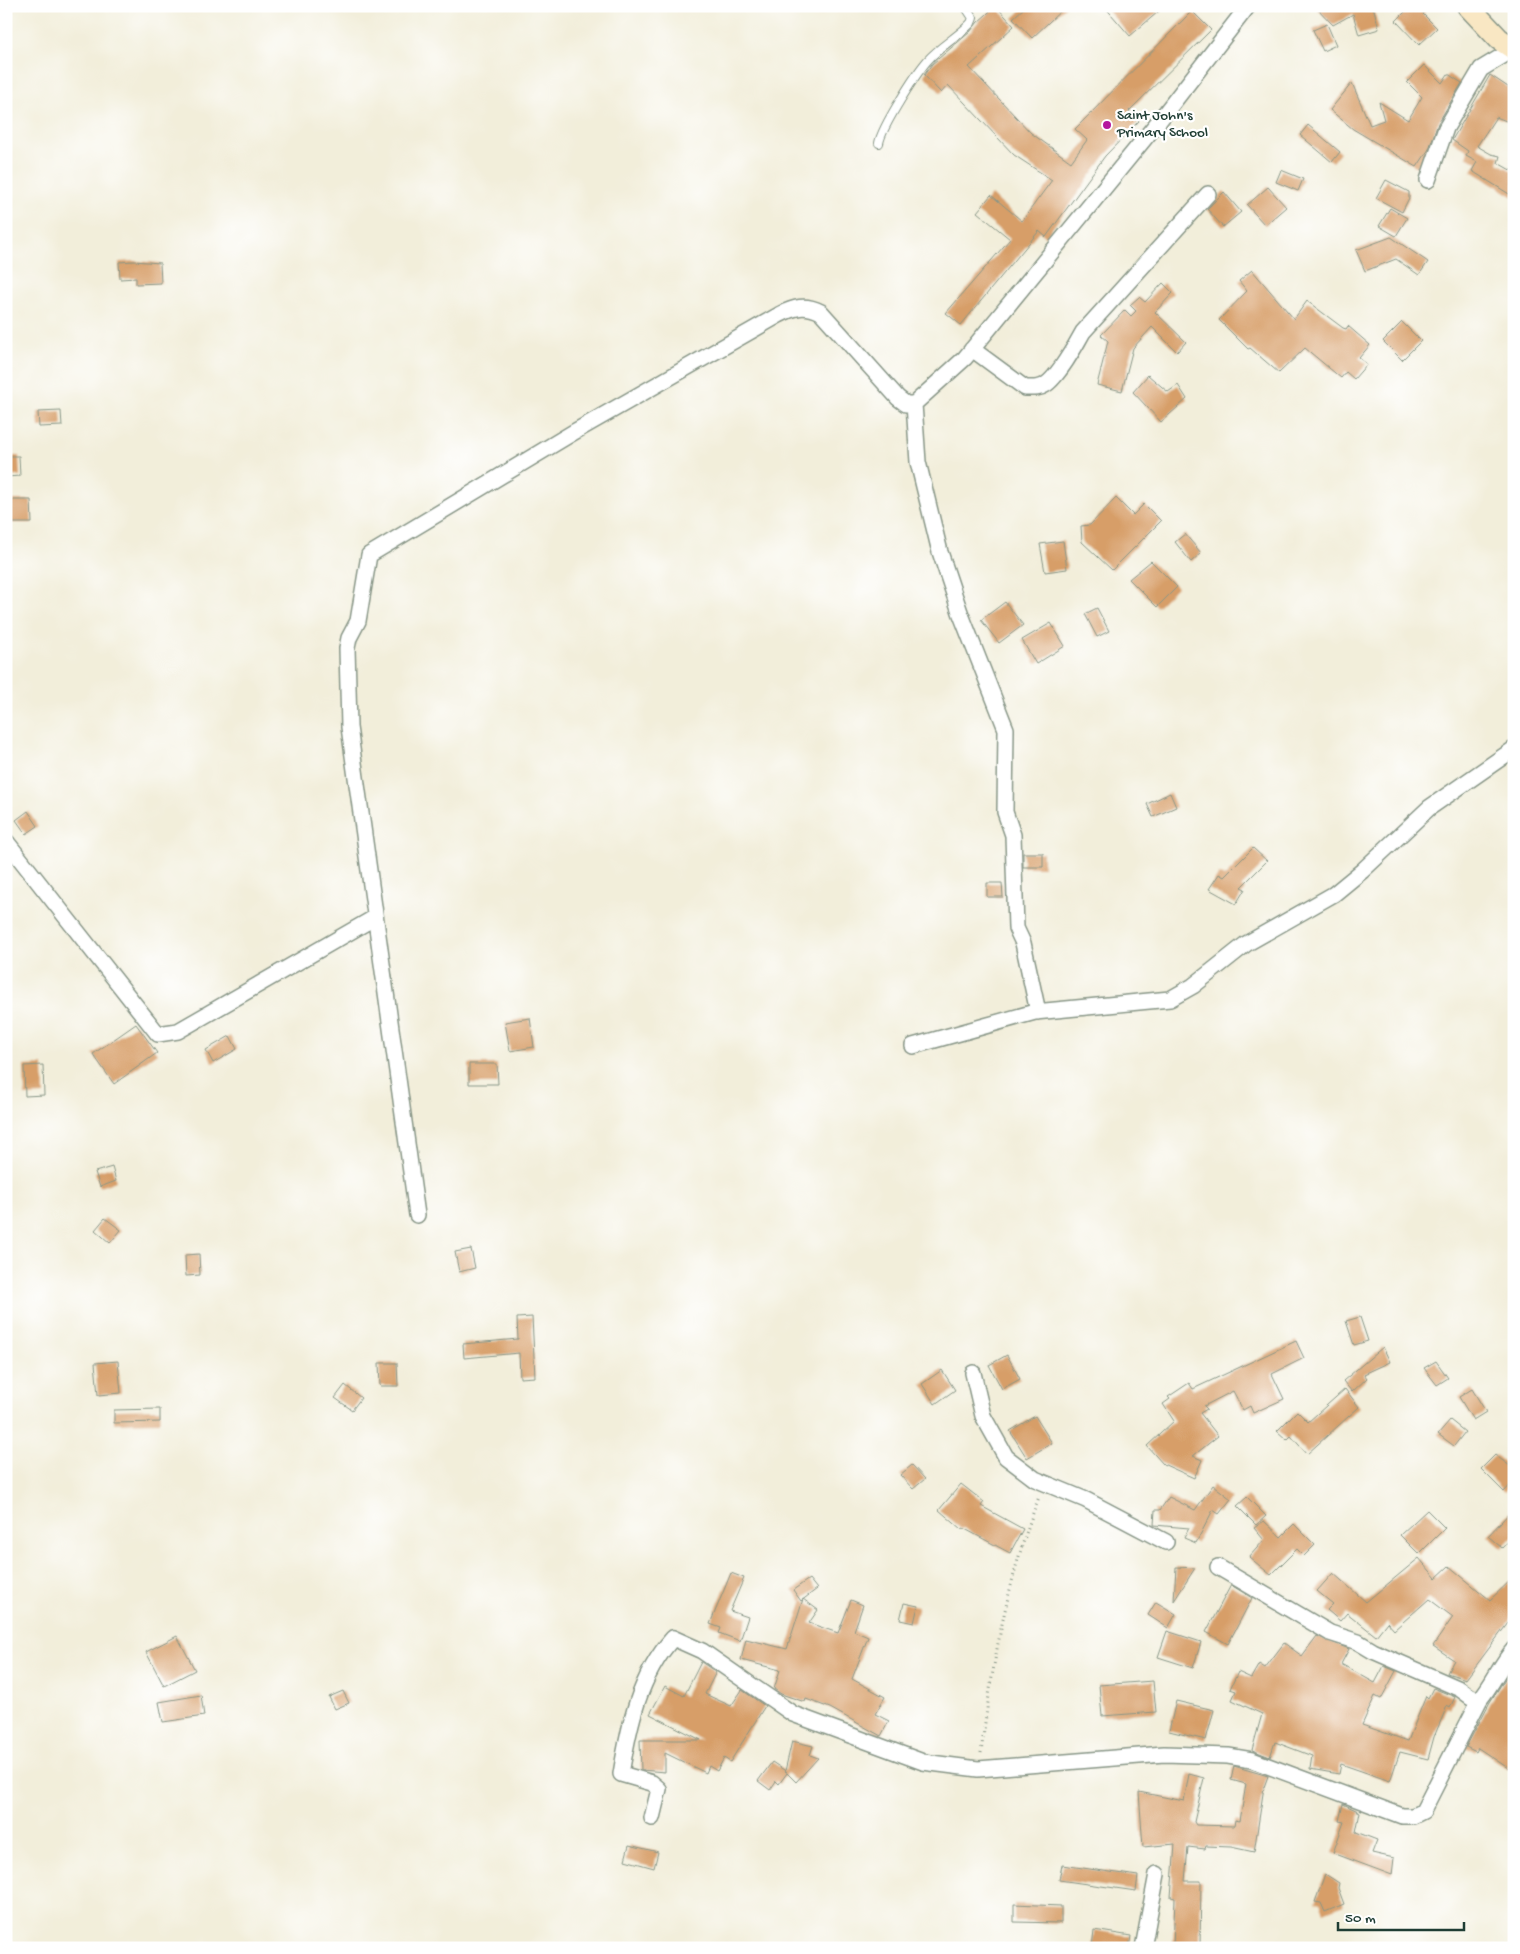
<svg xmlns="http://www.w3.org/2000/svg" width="1520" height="1954" viewBox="0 0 1520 1954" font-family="'Gochi Hand',sans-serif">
<rect width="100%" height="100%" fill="#fff"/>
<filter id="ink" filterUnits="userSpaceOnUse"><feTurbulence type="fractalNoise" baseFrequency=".02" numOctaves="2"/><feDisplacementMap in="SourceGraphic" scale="10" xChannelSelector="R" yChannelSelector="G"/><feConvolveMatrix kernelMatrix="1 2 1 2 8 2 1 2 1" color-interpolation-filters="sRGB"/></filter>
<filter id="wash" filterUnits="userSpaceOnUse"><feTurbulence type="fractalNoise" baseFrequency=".0096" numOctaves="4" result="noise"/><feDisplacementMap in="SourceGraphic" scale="20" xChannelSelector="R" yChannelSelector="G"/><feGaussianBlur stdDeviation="1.12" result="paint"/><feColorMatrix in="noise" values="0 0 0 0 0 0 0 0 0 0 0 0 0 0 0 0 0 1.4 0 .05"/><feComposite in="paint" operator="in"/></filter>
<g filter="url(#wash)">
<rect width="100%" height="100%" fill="#f2eeda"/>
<g id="blocks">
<path fill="#d79e68" d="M996 6 1014 26 969 67 1031 133 1071 162 1087 140 1075 129 1192 11 1211 30 1129 111 1139 121 1105 156 1046 237 1039 231 961 325 946 313 1010 239 977 212 991 195 1022 221 1052 180 1014 155 948 85 941 93 924 75 932 64 970 32 978 22Z
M1026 6H1066L1032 38 1013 18Z
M1104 6H1165L1130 36Z
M1315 6H1373L1379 29 1359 35 1353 14 1333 25Z
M1411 6H1428L1423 14 1437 28 1419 45 1396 21Z
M1327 24 1336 45 1323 51 1313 30Z
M1424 65 1442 83 1448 74 1462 83 1438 123 1429 149 1417 167 1353 129 1330 110 1352 83 1370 125 1384 120 1379 102 1408 120 1422 97 1407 82Z
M1490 75 1514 91V124L1496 117 1477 146 1491 154 1500 156 1498 163 1514 172V197L1472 171 1477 162 1466 156 1468 151 1452 140Z
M1308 125 1340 152 1332 162 1300 135Z
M1281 170 1303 179 1298 191 1276 182Z
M1386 180 1409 192V198L1402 212 1376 198Z
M1268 187 1286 207 1265 225 1247 205Z
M1224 192 1241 212 1223 227 1207 209Z
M1390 208 1407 218 1396 236 1379 226Z
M1391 237 1428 262 1419 275 1396 259 1365 271 1356 250Z
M134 261 160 263 161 283 136 284V278L120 279 119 262Z
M1252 270 1294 319 1307 301 1343 328 1346 329 1348 326 1370 345 1359 358 1367 364 1354 379 1346 372 1341 378 1305 348 1279 373 1250 348 1248 349 1219 320 1247 291 1239 281Z
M1163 283 1173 293 1155 312 1186 342 1177 352 1152 327 1133 348 1122 391 1097 385 1108 341 1101 335 1125 310 1131 316 1136 311 1130 305 1139 297 1145 302Z
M1402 322 1421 341 1402 360 1383 341Z
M1148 375 1168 392 1178 385 1187 399 1161 422 1133 392Z
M61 411 62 426 39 427 38 412Z
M6 456H19L20 476 6 477Z
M1116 498 1133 515 1144 504 1161 521 1112 570 1082 542 1081 526 1090 525Z
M9 500H31L32 523H10Z
M1185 534 1201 553 1191 562 1175 542Z
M1063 541 1067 569 1045 572 1040 544Z
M1151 561 1177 587 1157 607 1129 579Z
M1005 602 1023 625 999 643 981 620Z
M1097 608 1109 631 1097 637 1085 614Z
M1051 623 1065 646 1036 664 1022 640Z
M1170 793 1176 807 1153 817 1147 804Z
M28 811 38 826 26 834 16 820Z
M1253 848 1267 861 1241 887 1245 889 1236 904 1209 889 1219 874 1224 877Z
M1023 853H1043V867H1023Z
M987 883H1002L1003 897H987Z
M530 1018 534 1047 510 1051 505 1022Z
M136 1024 157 1053 114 1084 93 1054Z
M230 1036 237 1049 213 1063 206 1050Z
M469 1064H497L498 1084H469Z
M43 1065 44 1095 25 1096 24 1066Z
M112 1167 116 1181 100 1187 95 1172Z
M105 1218 121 1230 110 1243 95 1230Z
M471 1249 475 1268 459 1272 455 1252Z
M199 1254 200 1275 186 1276 185 1255Z
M532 1317 535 1377 520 1378 519 1353 464 1358 463 1344 518 1339 517 1318Z
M1360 1317 1368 1341 1354 1345 1346 1321Z
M1296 1341 1304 1358 1272 1374 1284 1399 1253 1413 1250 1406 1243 1410 1233 1391 1204 1406 1207 1409 1200 1413 1218 1436 1193 1456 1202 1460 1194 1478 1163 1464 1147 1446 1174 1421 1163 1404 1170 1399 1168 1397 1189 1383 1193 1389Z
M1383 1347 1390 1362 1364 1374 1367 1378 1352 1392 1343 1381Z
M1007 1355 1020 1379 1002 1389 989 1365Z
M118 1361 121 1393 98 1395 95 1363Z
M1436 1361 1448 1378 1437 1385 1424 1368Z
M379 1363H397L398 1386H380Z
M942 1370 955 1390 935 1404 922 1384Z
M345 1385 361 1398 352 1410 335 1398Z
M1345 1389 1359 1407 1307 1454 1291 1436 1287 1440 1277 1431 1297 1411 1308 1422Z
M1472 1389 1486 1412 1473 1420 1459 1397Z
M160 1409V1422L114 1423V1410Z
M1035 1416 1052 1443 1027 1458 1010 1431Z
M1450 1420 1465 1432 1454 1446 1438 1434Z
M1495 1455 1514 1469V1481L1504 1492 1481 1469Z
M912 1465 925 1479 913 1489 900 1475Z
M961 1484 984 1502 981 1506 1023 1529 1010 1553 963 1528 961 1529 939 1510Z
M1213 1485 1231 1499 1219 1514 1213 1510 1196 1543 1184 1538 1189 1528 1154 1525 1155 1510H1160L1169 1497 1195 1510Z
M1247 1497 1266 1516 1256 1525 1237 1506Z
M1514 1508V1535L1502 1548 1488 1536Z
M1427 1510 1445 1528 1419 1554 1400 1535Z
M1264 1521 1281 1537 1294 1524 1315 1545 1304 1556 1297 1549 1271 1575 1249 1557 1264 1540 1254 1528Z
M1419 1558 1436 1578 1449 1566 1490 1600 1514 1577V1615L1466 1679 1447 1673 1454 1660 1433 1646 1453 1617 1429 1599 1394 1630 1387 1622 1376 1636 1347 1613 1340 1621 1327 1610 1333 1604 1317 1591 1333 1573 1366 1602Z
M1176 1567 1195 1568 1174 1601Z
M731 1573 744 1578 730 1611 748 1617 740 1641 719 1633 721 1628 710 1624Z
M809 1579 817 1589 801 1601 793 1590Z
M1231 1585 1252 1598 1228 1644 1206 1632Z
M803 1599 818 1610 809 1623 838 1633 851 1600 863 1605 854 1631 868 1637 852 1679 885 1697 875 1714 889 1721 881 1736 830 1708 806 1699 805 1702 781 1694 774 1689 780 1670 741 1660 746 1639 787 1649Z
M1156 1602 1176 1614 1168 1628 1148 1615Z
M904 1603 918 1606 914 1623 900 1620Z
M1167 1631 1201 1642 1193 1668 1158 1657Z
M177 1636 195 1670 164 1686 146 1652Z
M1317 1636 1349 1649 1341 1664 1375 1683 1384 1666 1396 1671 1381 1699 1375 1696 1362 1725 1408 1741 1426 1696 1428 1698 1433 1688 1455 1697 1450 1708 1447 1706 1434 1737 1428 1759 1400 1752 1390 1781 1341 1764 1339 1774 1310 1769 1312 1756 1275 1742 1270 1757 1252 1750 1262 1714 1232 1700 1236 1691 1230 1689 1238 1672 1251 1678 1259 1664 1265 1668 1284 1643 1302 1656Z
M701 1662 716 1672 705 1694 731 1706 742 1690 765 1706 730 1762 724 1758 717 1771 709 1766 706 1773 665 1753V1772L641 1770 640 1740H701L650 1714 665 1686 684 1696Z
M1514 1665V1772L1478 1748 1476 1752 1466 1747 1490 1702Z
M1153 1681 1156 1712 1102 1716 1099 1685Z
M343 1691 349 1703 335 1709 329 1697Z
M201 1695 204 1716 163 1722 159 1702Z
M1176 1701 1214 1710 1206 1740 1169 1731Z
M792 1741 813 1746 810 1755 818 1758 796 1782 787 1773 779 1784 776 1781 770 1790 758 1781 772 1762 787 1772 785 1771Z
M1234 1766 1268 1776 1264 1787 1254 1852 1231 1847 1206 1846 1205 1849 1188 1847 1185 1881H1201L1200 1948H1173L1175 1898 1171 1897 1175 1844 1143 1847 1139 1792 1184 1801 1189 1774 1204 1778 1194 1822 1196 1825 1234 1826 1235 1820 1240 1821 1246 1784 1231 1780Z
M1343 1804 1360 1812 1356 1832 1377 1840 1372 1853 1394 1858 1392 1875 1333 1853 1344 1822 1339 1821Z
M629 1845 658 1852 654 1868 625 1860Z
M1062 1865 1138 1876 1136 1891 1059 1880Z
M1325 1874 1339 1883 1338 1888 1344 1904 1325 1912 1321 1903 1315 1902Z
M1014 1904 1061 1906V1923L1014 1922Z
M1094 1930 1131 1936 1129 1948H1092Z"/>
</g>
</g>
<g filter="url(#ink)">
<use href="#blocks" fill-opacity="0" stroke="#889687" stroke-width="1"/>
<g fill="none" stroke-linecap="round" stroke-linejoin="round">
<g stroke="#889687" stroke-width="10">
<path id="lane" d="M879 143C882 127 915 75 927 61 940 46 958 37 971 23L973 18 965 6"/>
</g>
<g stroke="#889687" stroke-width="18">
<path id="street" d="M1428 180 1446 128 1481 69 1514 49
M972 349 1025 388C1032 388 1039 389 1045 385 1057 378 1076 345 1083 332L1208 194
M914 404 918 462 940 552 960 612 1006 729 1005 812 1013 835 1016 928 1023 943 1038 1012
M6 841 158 1034 178 1031 374 918
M913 1046 1035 1012 1170 999 1193 986 1246 944 1334 894 1362 871 1429 808 1514 749
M417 1215 349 727 347 648 349 638 358 621 369 555 574 432 779 315C794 307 805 304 821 312L898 398 906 404H914L965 358 1159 121 1248 6
M973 1373 983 1416 1006 1457 1035 1479 1086 1500 1166 1542
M1218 1567 1330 1633 1358 1642 1373 1651 1460 1689 1471 1697 1480 1699C1493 1684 1500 1665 1514 1649
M652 1818 659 1789 652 1783 621 1774C629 1725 639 1676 673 1638L702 1651 793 1714 923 1762 978 1769 1164 1754 1228 1756 1252 1760 1402 1816H1413L1423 1811 1480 1699
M1143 1948 1157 1874"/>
</g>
<g stroke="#889687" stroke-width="24">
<path id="secondary" d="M1468 6 1499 39 1514 49"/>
</g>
<path stroke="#889687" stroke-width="3" stroke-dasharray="1 4" stroke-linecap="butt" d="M981 1753C992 1666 1007 1580 1039 1497"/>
<use href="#lane" stroke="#fff" stroke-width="8"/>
<use href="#street" stroke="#fff" stroke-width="15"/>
<use href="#secondary" stroke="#f9e7c3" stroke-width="21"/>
</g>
</g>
<circle fill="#b5179e" stroke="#fff" stroke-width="2" cx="1107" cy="125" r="5"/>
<g text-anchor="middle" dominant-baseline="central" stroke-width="4.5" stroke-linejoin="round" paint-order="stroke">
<g font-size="15" fill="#1f3d34" stroke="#fff" text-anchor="start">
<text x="1117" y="116">Saint John's<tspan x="1117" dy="17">Primary School</tspan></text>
</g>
</g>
<rect width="1520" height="1954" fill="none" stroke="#fff" stroke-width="25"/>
<path d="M1338 1922v8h126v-8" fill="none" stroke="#1f3d34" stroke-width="2.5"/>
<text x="1345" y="1922" font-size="15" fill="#1f3d34" stroke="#ffffff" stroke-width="4" paint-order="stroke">50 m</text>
</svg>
